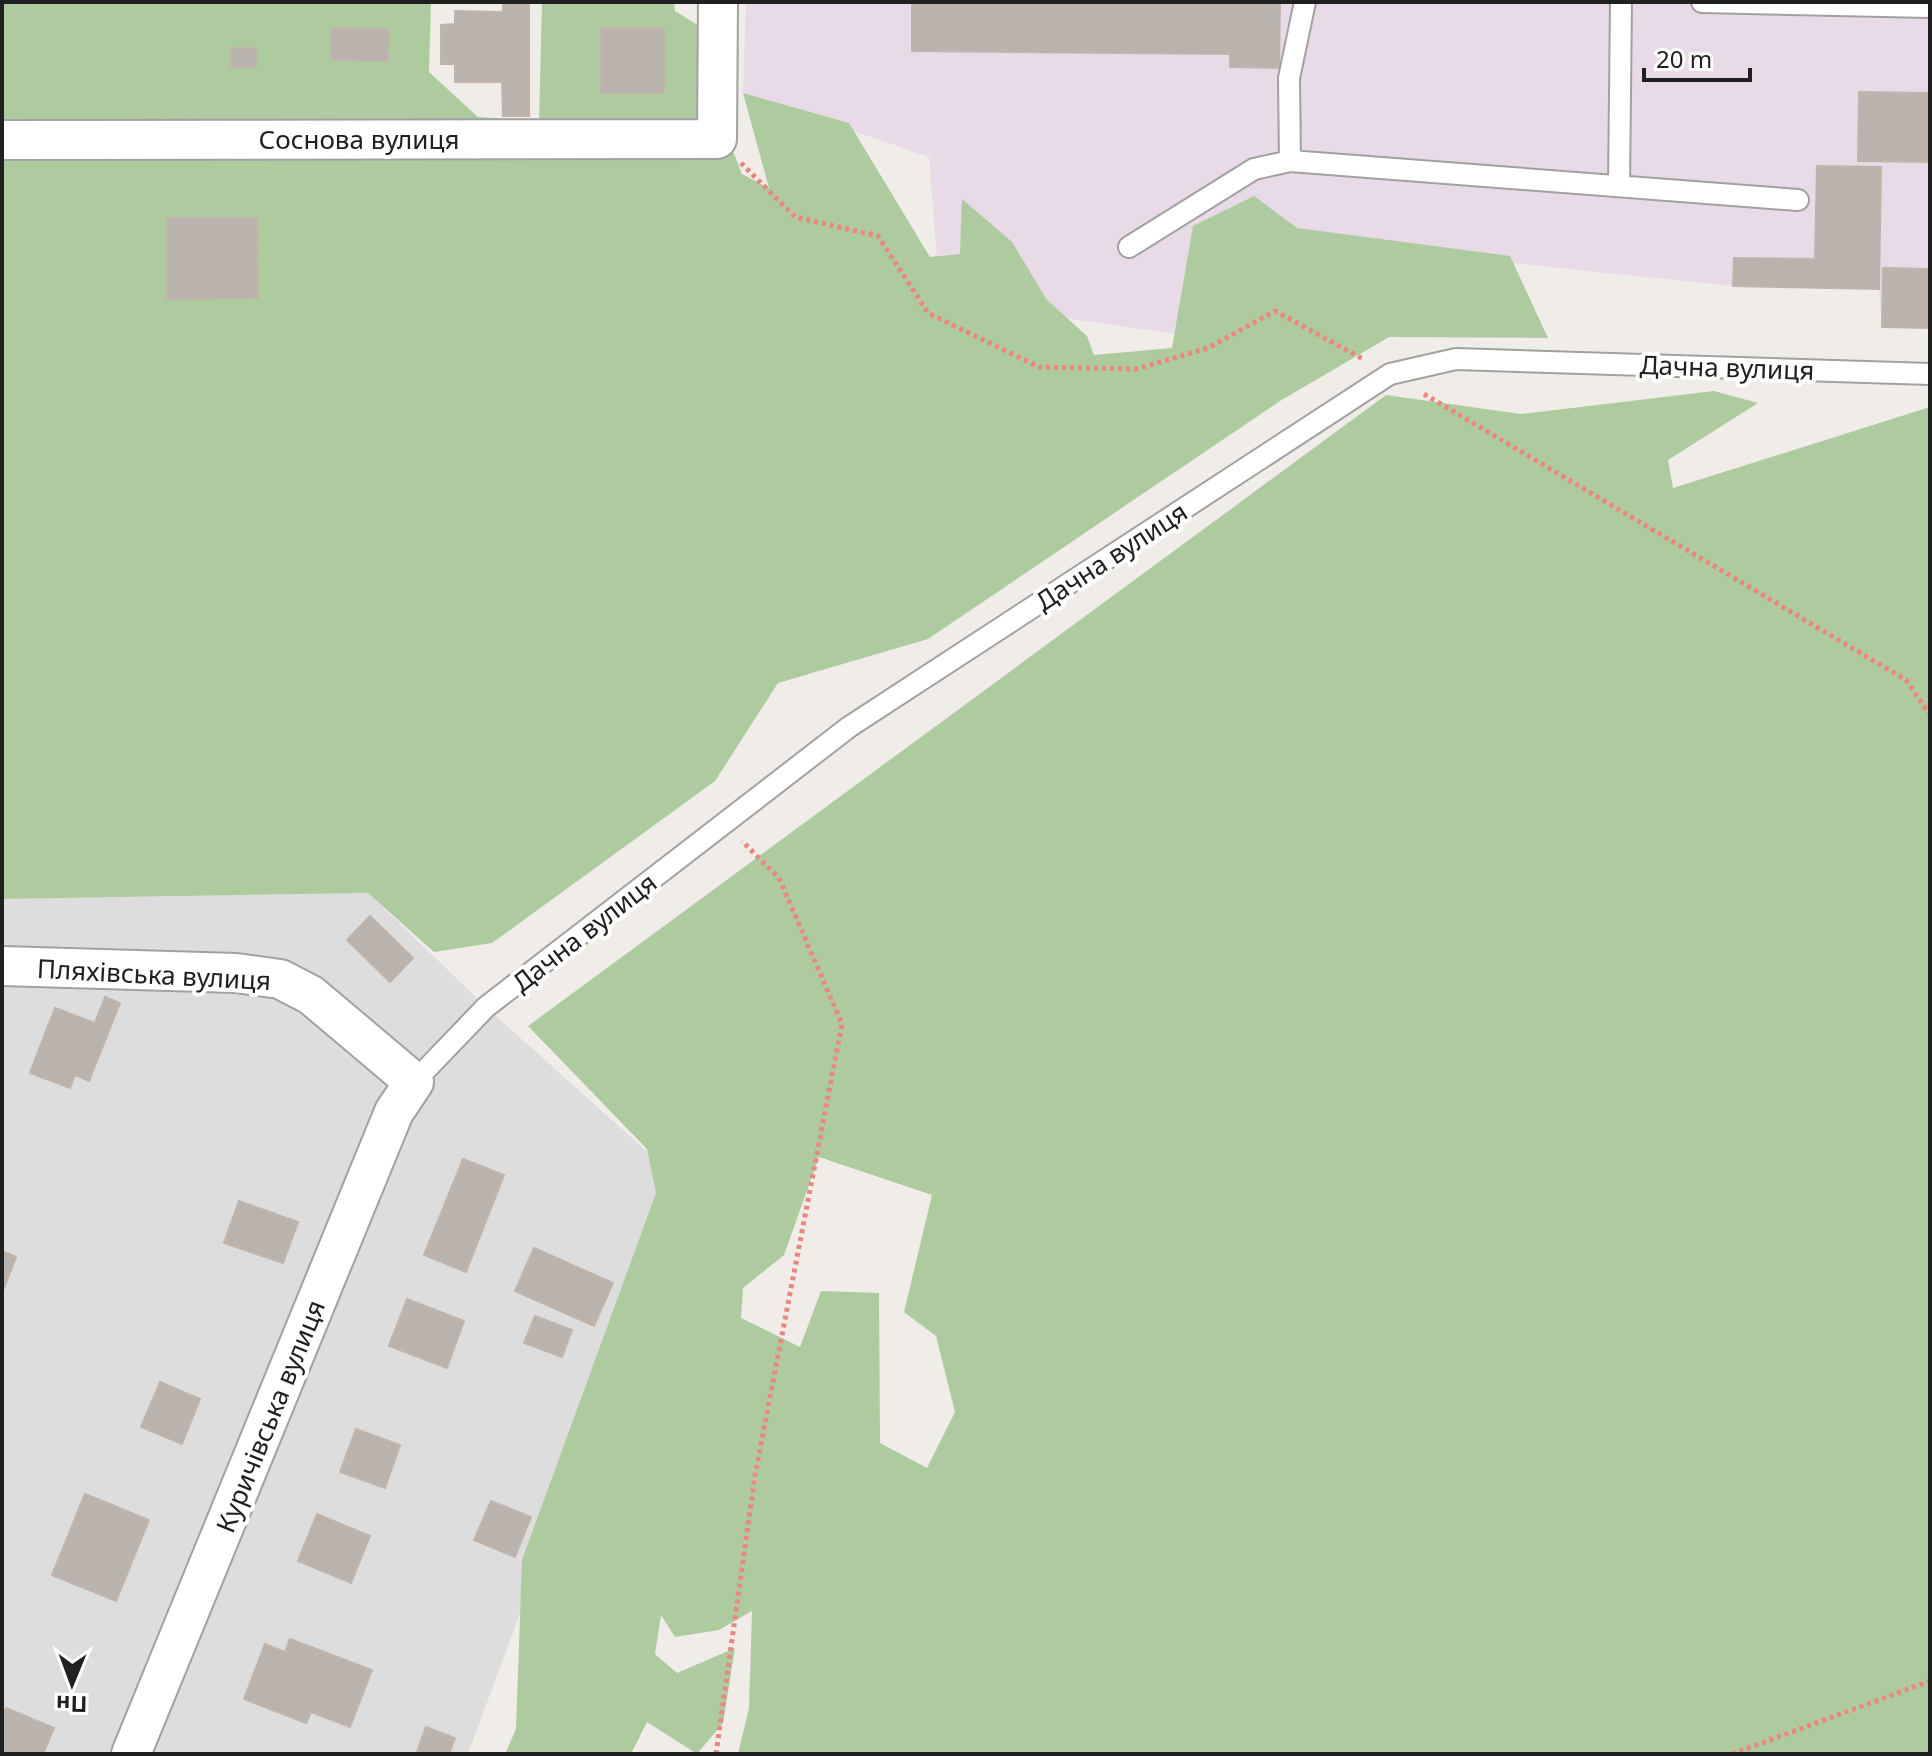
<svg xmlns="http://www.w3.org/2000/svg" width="1932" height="1756" viewBox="0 0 1932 1756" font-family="'Noto Sans',sans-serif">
<rect width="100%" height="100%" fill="#f0ede8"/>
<path fill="#dedddd" d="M368 893 486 1007 661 1164 670 1207 471 1746 467 1754H2V899Z"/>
<path fill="#e8dae6" d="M746 2H1930V328L1882 327 1879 289 1733 286 1271 238 1190 336 940 300 929 157 743 93Z"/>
<path fill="#aecba0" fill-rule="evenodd" d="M2 2H431L429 72 478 117 539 122 542 2H674L675 11 720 39V118L742 174 769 188 743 93 849 123 930 257 960 254 962 199 1012 242 1047 300 1087 336 1094 355 1172 348 1193 226 1254 196 1297 228 1510 256 1548 338 1389 337 1280 401 928 639 778 683 715 781 492 943 434 952 368 893 2 899Z
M1714 391 1758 403 1668 460 1673 488 1930 407V1754H738L749 1708 752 1611 719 1630 675 1637 661 1615 655 1654 677 1673 735 1648 723 1723 697 1754 647 1722 631 1754H505L516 1729 522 1560 656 1193 647 1149 528 1026 1386 395 1521 414ZM819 1157 932 1195 904 1312 936 1336 955 1412 927 1468 880 1443 879 1293 821 1291 800 1347 741 1318 743 1288 784 1255Z"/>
<path fill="#b9b2ad" stroke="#c0b4ab" stroke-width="2" d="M503 2H529V116H503L502 82H455V64H441V25L455 24V11L503 12Z
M912 2H1280L1279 68 1230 67V54L912 51Z
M331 28 389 29 388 61 331 60Z
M601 28H664V93H601Z
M231 48H256V67H231Z
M1859 92 1930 93V162L1858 161Z
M1817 166 1881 167 1879 289 1733 286 1734 258 1815 259Z
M167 218H257L258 298 167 299Z
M1883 268 1930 269V328L1882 327Z
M370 916 413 958 390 982 347 940Z
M105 997 120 1003 89 1081 75 1075Z
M55 1008 95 1023 70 1088 30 1073Z
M463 1159 504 1175 466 1272 424 1255Z
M239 1201 298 1222 283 1263 224 1243Z
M534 1248 613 1283 594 1326 515 1291Z
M2 1251 16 1257 4 1288 2 1287Z
M407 1299 464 1321 447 1368 389 1346Z
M535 1316 572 1330 562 1357 524 1343Z
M160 1382 200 1399 182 1444 141 1427Z
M356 1429 400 1445 385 1488 340 1472Z
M85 1494 149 1520 116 1601 52 1575Z
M491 1501 531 1517 515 1557 474 1540Z
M317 1514 370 1536 351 1583 298 1561Z
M290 1639 372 1670 350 1727 311 1712 306 1723 244 1699 265 1644 285 1652Z
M6 1708 54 1728 43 1754H2V1718Z
M426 1727 455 1738 449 1754 417 1752Z"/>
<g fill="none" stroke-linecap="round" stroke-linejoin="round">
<g stroke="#a1a1a1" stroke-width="24">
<path id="lane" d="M1702 2 1930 7
M1290 161 1289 78 1305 2
M1619 186 1621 2
M1129 247 1254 169 1290 161 1798 200
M414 1082 486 1007 849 727 1390 374 1456 359 1930 374"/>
</g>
<g stroke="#a1a1a1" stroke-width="42">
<path id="street" d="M2 140 717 139 718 2
M2 966 236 973 280 979 311 995 414 1082 394 1112 131 1754"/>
</g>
<path stroke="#ec857c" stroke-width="5" stroke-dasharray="4 4" stroke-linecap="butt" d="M741 163 795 217 878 236 928 313 1039 367 1136 369 1208 348 1275 311 1363 359
M1424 394 1906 680 1930 715
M716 1754 755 1475 842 1024 779 878 742 841
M1732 1754 1930 1681"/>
<use href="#lane" stroke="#fff" stroke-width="20"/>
<use href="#street" stroke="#fff" stroke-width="38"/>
</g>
<g text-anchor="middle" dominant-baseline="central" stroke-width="8" stroke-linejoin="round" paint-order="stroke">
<g font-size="26" fill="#202020" stroke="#fff">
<text x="359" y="139">Соснова вулиця</text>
<text transform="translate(1727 367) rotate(2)">Дачна вулиця</text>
<text transform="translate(1111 556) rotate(-33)">Дачна вулиця</text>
<text transform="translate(584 932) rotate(-38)">Дачна вулиця</text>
<text transform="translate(154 974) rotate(3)">Пляхівська вулиця</text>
<text transform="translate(270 1416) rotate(-68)">Куричівська вулиця</text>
</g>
</g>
<rect width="1932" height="1756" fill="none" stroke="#202020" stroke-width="8"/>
<g transform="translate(72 1684) rotate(181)" stroke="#ffffff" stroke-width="6" paint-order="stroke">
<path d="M0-6L14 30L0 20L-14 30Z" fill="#202020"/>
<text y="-12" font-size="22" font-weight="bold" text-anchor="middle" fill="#202020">Пн</text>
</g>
<path d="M1644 68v12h106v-12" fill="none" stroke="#202020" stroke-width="4"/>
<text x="1656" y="68" font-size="24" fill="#202020" stroke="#ffffff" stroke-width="6" paint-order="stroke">20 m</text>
</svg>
